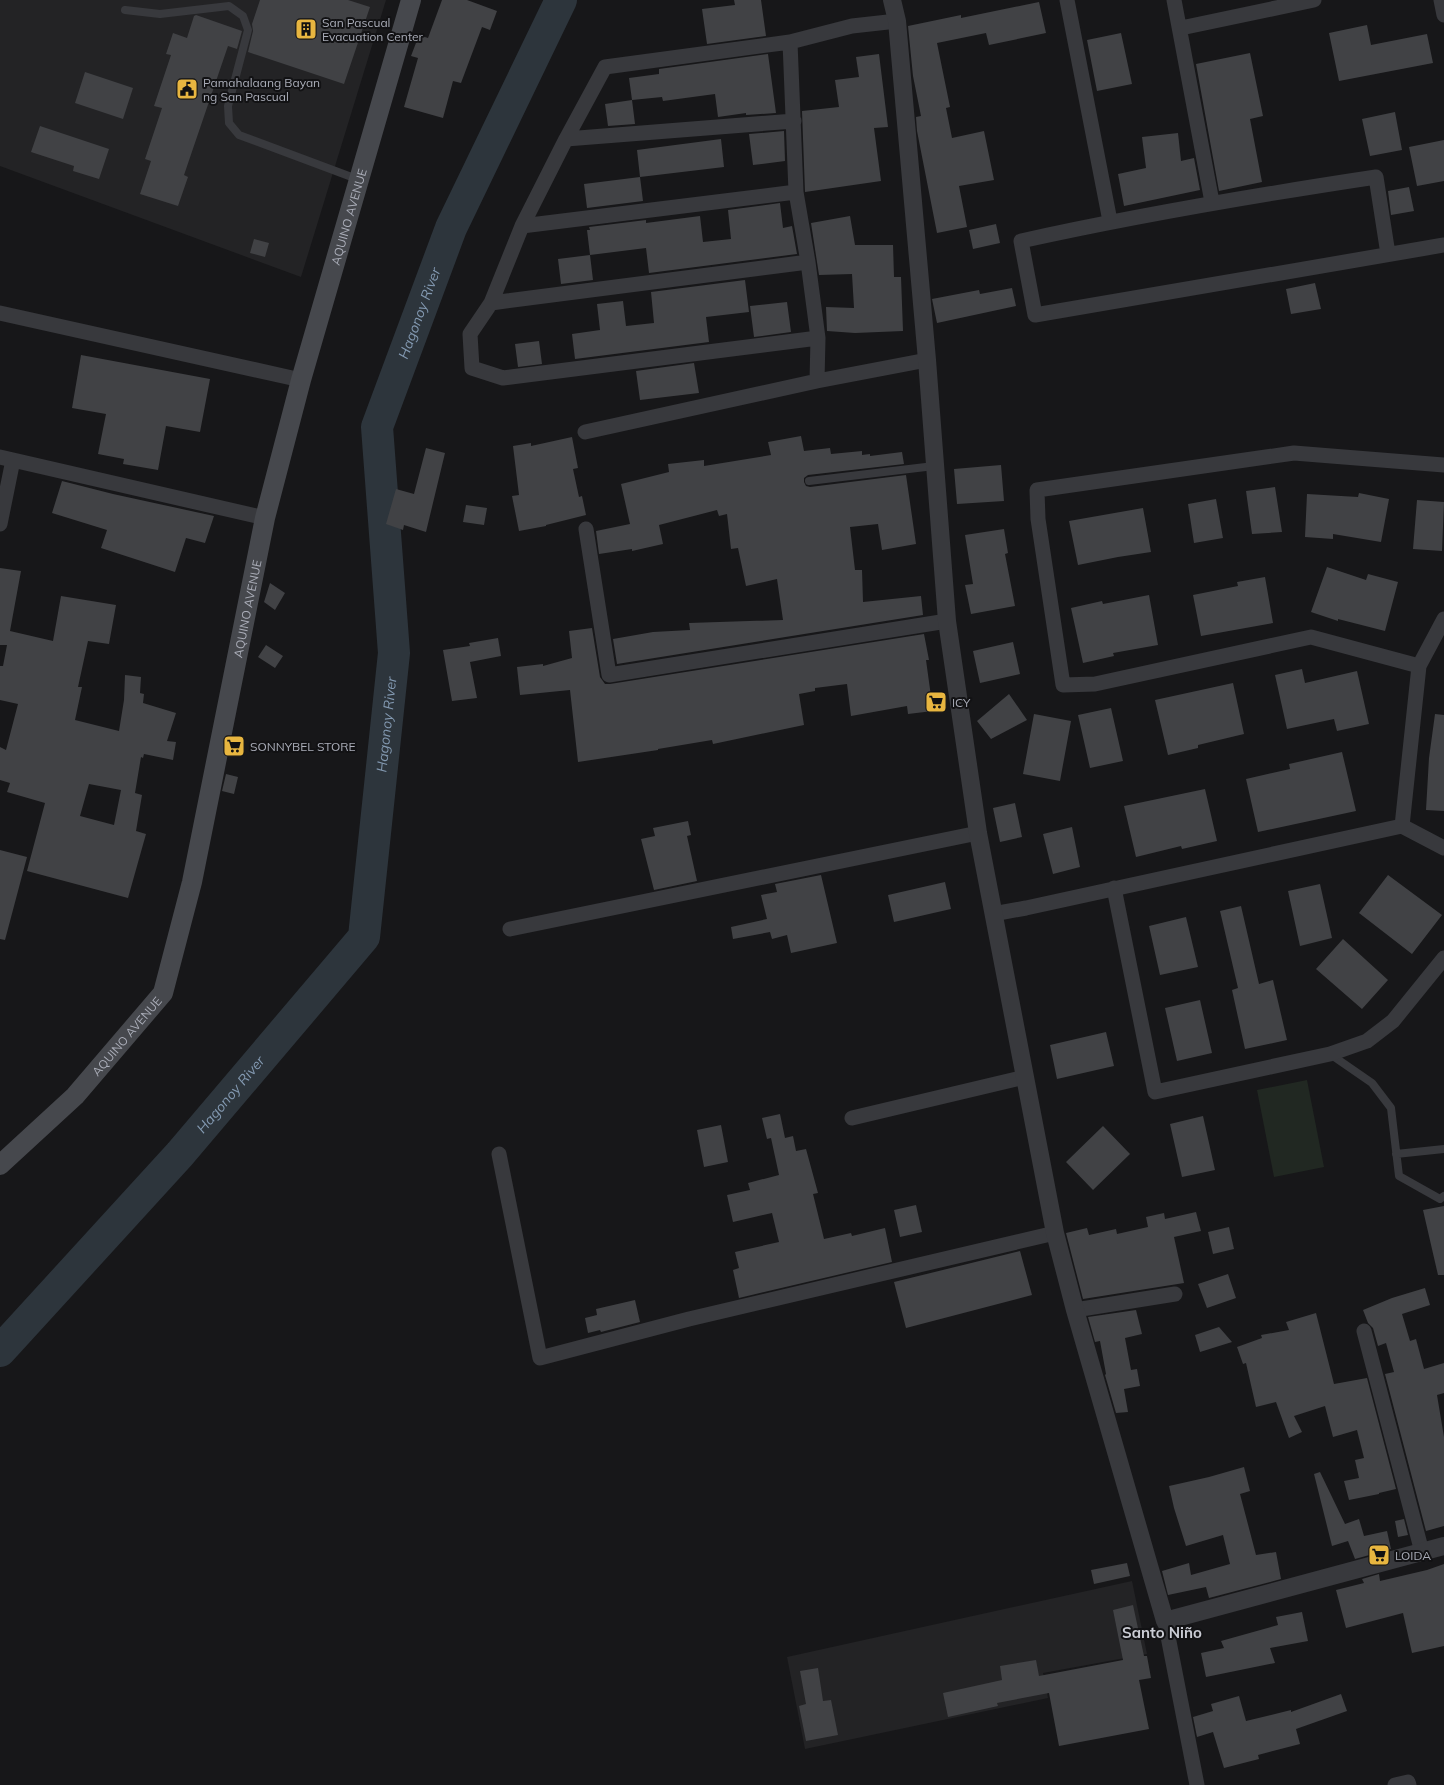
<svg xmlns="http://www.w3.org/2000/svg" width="1444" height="1785" viewBox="0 0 1444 1785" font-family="Mulish,sans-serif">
<rect width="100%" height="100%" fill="#171719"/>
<path fill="#232325" d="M0 0H386L301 277 0 166Z
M1132 1581 1147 1654 1043 1673 1048 1698 805 1749 787 1657Z"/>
<path fill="#212822" d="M1307 1080 1324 1167 1274 1177 1257 1090Z"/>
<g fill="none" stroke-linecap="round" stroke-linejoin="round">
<path stroke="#2d353c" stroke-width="32" id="s1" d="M0 1351 180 1154 364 937 394 653 377 427 451 228 561 0"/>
</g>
<path fill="#414245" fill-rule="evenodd" d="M260 0H348L370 7 344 84 248 52 253 31 252 24Z
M442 0H467L497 11 490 30 482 27 461 83 453 81 443 118 404 107 418 58 411 56 419 35 428 38Z
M734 0H761L766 36 707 44 702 9 735 5Z
M1039 2 1046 33 989 45 986 33 937 43 950 107 946 108 952 138 984 131 994 180 959 186 967 227 937 233 917 131 916 117 921 116 913 76 908 26 961 15V18Z
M196 15 242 31 237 49 228 46 184 175 188 177 178 206 140 194 151 161 145 159 162 108 154 106 171 55 166 54 173 33 187 38 194 16Z
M1367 25 1371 45 1427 34 1433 63 1339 81 1329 33Z
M1121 33 1132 84 1097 91 1087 40Z
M1250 53 1263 116 1250 119 1262 182 1219 191 1196 64Z
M768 54 776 113 746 115V113L718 117 715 94 663 101 662 97 632 100 629 78 659 74V69Z
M879 54 888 127 874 128 881 181 805 192 802 111 839 107 835 80 859 77 856 57Z
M85 72 133 88 123 119 75 103Z
M632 100 635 124 608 126 605 104Z
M1395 112 1402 150 1370 156 1362 119Z
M40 126 109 149 99 179 73 171 74 166 31 152Z
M784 131 785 161 753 165 749 134Z
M1178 133 1181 161 1194 158 1200 190 1124 206 1118 174 1146 168 1142 137Z
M721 139 724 167 640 177 637 150Z
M1444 140V181L1417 186 1409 147Z
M640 177 643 201 587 208 584 184Z
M1409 187 1414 211 1391 215 1388 191Z
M780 203 783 228 792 226 797 254 649 273 646 248 590 255 587 230H590L589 227 646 220V223L700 216 703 242 731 239 728 210Z
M850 216 855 245H893L894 277H901L903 331 855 333 827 331 826 307 854 308 852 274 819 275 811 223Z
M996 224 1000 243 973 249 969 230Z
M254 239 269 243 265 257 250 253Z
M590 255 593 280 561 284 558 259Z
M745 280 749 312 706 317 709 342 575 359 572 334 600 330 597 304 623 301 626 326 654 323 651 292Z
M1315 283 1321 309 1291 314 1286 289Z
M1012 288 1016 306 937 323 932 299 979 290 980 294Z
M787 302 791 332 754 337 750 306Z
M539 341 542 364 518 367 515 344Z
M81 355 210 379 200 432 166 426 158 470 123 464 124 459 98 454 106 414 72 408Z
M694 363 699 393 640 400 636 371Z
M801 436 804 451 830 448 831 454 862 451V455L870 454V456L902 452 904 464 808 475 804 478V482L806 486 810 487 906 475 916 544 882 550 878 524 850 527 855 570H862L863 602 921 596 923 615 617 664 613 639 653 632 690 630 689 623 783 620 777 579 746 586 738 548 731 549 727 514 719 516 717 510 659 525 663 544 632 551V549L599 554 596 531 630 524 621 484 669 472 668 464 704 460V466L771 455 768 442Z
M572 437 578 468 573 469 579 497 582 496 586 515 546 525V526L519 531 512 496 519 495 513 446 531 443V446Z
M426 448 445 453 426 532 404 525 403 530 386 524 396 489 414 494Z
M1001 465 1004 501 957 504 954 469Z
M62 481 113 494 214 516 205 543 186 538 175 572 101 548 107 530 52 513Z
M1275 487 1282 532 1252 534 1246 491Z
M1359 493 1389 499 1381 542 1333 534V539L1305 537 1307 494 1358 497Z
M1216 499 1223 538 1194 543 1188 504Z
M1417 500 1444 502 1442 551 1413 549Z
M466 505 487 508 484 525 463 522Z
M1143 508 1151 552 1118 557 1078 565 1069 521Z
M1004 529 1008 553 1005 554 1015 606 971 614 965 585 973 584 965 535Z
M1327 567 1366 580 1368 574 1398 582 1385 631 1338 619V621L1311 612Z
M0 568 21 571 10 631 53 641 61 596 116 605 109 644 88 641 78 687H82L75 720 119 731 124 700 125 675 141 677 140 693 144 694 143 703 176 713 167 741 176 742 173 760 144 754 143 758 141 757 135 793 142 795 136 831 146 834 128 898 27 871 45 803 7 792 10 783 0 780V747L6 750 18 704 0 700V666H3L7 645H0ZM89 784 121 790 114 825 80 816Z
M1265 577 1273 623 1201 636 1193 595 1238 586 1237 582Z
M270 583 285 593 275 610 264 602Z
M1149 595 1158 645 1113 653 1114 656 1083 663 1071 608 1102 601 1103 604Z
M592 628 600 677 605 684H610L924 634 929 660H926L933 711 908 714 907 706 851 716 847 684 815 688V691L799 694 804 725 713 744 712 740 658 749V750L578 762 570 690 520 695 517 667 543 664V666L572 658 569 631Z
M498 638 501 656 470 662 477 698 452 701 443 650 470 646 469 643Z
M1013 642 1020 674 980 683 973 651Z
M266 645 283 656 275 668 258 657Z
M1302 669 1305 683 1357 671 1369 724 1337 731 1334 719 1287 729 1275 675Z
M1233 683 1244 734 1198 745V748L1168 755 1155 700Z
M1009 694 1027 720 991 739 977 721Z
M1111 708 1123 761 1090 768 1078 715Z
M1034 714 1071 721 1060 781 1023 774Z
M1435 714 1444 715V811L1426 810 1429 758Z
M1342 752 1356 811 1258 832 1246 779 1290 769 1289 764Z
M226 774 238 777 234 794 222 791Z
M1205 789 1217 841 1182 849 1181 846 1136 857 1124 806Z
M1015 803 1022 837 1000 842 993 808Z
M688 821 691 835 687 836 697 881 654 890 641 839 655 836 653 828Z
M1072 827 1080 867 1053 874 1043 834Z
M0 850 27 857 5 940 0 939Z
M821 875 837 943 791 953 787 935 772 939 770 932 733 939 731 927 767 919 761 895 777 892 775 884Z
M1388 875 1442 915 1412 954 1359 913Z
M945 882 951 909 894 922 888 895Z
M1320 884 1332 938 1300 946 1288 891Z
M1241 906 1259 984 1273 980 1287 1040 1245 1049 1232 990 1238 988 1220 911Z
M1186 917 1198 967 1160 975 1149 926Z
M1343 939 1388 980 1362 1009 1316 969Z
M1200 1000 1212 1053 1177 1061 1165 1008Z
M1106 1032 1114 1066 1057 1079 1050 1045Z
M780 1114 785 1138 793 1136 796 1151 806 1149 818 1193 813 1194 824 1239 851 1233 852 1236 885 1228 892 1262 739 1298 733 1270 739 1268 735 1252 779 1242 772 1213 733 1222 727 1195 750 1190 748 1183 779 1175 771 1138 767 1139 762 1118Z
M1203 1116 1215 1170 1182 1177 1170 1124Z
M721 1125 728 1162 704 1167 697 1130Z
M1103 1126 1130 1154 1093 1190 1066 1162Z
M916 1205 922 1232 900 1237 894 1210Z
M1444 1206V1275H1438L1423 1210Z
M1196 1212 1201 1231 1174 1237 1184 1283 1083 1299 1066 1233 1087 1228 1089 1235 1116 1229 1117 1234 1148 1227 1146 1217 1164 1213 1165 1219Z
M1229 1227 1234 1249 1213 1254 1208 1232Z
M1020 1251 1032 1295 906 1328 894 1282Z
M1228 1274 1236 1298 1207 1308 1198 1284Z
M1425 1288 1430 1305 1402 1314 1410 1341 1416 1339 1424 1369 1444 1363V1393L1437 1395 1444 1437V1526L1426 1531 1385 1374 1394 1372 1386 1343 1378 1346 1373 1328 1368 1323 1363 1310 1392 1298Z
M635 1300 640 1322 601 1332 600 1330 588 1333 585 1318 597 1315 596 1309Z
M1136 1310 1142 1334 1125 1338 1131 1370 1137 1369 1140 1386 1124 1389 1128 1412 1116 1413 1105 1375 1106 1374 1100 1341 1095 1342 1088 1317Z
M1316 1313 1334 1384 1367 1378 1396 1489 1379 1493V1494L1349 1500 1344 1481 1359 1478 1355 1460 1364 1458 1357 1430 1333 1437 1325 1406 1294 1416 1302 1432 1289 1438 1276 1402 1256 1407 1246 1363 1243 1364 1237 1347 1262 1338 1261 1335 1289 1330 1286 1322Z
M1219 1327 1232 1342 1200 1352 1195 1335Z
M1244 1467 1250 1491 1240 1494 1256 1555 1276 1552 1281 1579 1209 1598 1206 1587 1168 1595 1162 1571 1189 1563 1191 1575 1230 1564 1223 1535 1186 1546 1174 1508 1169 1486 1209 1477Z
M1320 1472 1345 1524 1359 1519 1364 1536 1387 1531 1391 1549 1355 1559 1348 1541 1332 1546 1314 1474Z
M1404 1519 1408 1535 1398 1537 1395 1521Z
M1127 1563 1130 1576 1094 1584 1091 1570Z
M1444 1564V1646L1412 1653 1403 1613 1346 1628 1336 1590 1364 1583 1362 1579 1379 1574 1380 1581 1427 1570Z
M1133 1605 1144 1656H1147L1151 1678 1139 1680 1149 1729 1059 1746 1049 1693 997 1703 998 1706 948 1717 943 1693 1002 1680 1000 1666 1036 1660 1039 1676 1123 1660 1113 1610Z
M1302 1612 1308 1641 1270 1648 1275 1663 1206 1677 1201 1653 1224 1648 1221 1641 1278 1625 1276 1617Z
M818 1668 823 1701 831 1700 838 1735 806 1741 799 1706 806 1704 800 1671Z
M1341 1694 1347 1711 1296 1729 1300 1744 1258 1755 1259 1759 1224 1768 1213 1732 1197 1737 1193 1717 1213 1711 1211 1704 1239 1696 1246 1721 1291 1710V1712Z"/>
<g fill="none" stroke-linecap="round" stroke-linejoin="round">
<path stroke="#38393d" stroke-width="8" d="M125 10 160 14 229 6 243 16 248 30 228 106 229 123 239 135 357 179
M809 481 934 466
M1330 1054 1372 1083 1391 1108 1399 1176 1440 1199 1444 1196
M1396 1154 1444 1149"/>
<path stroke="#38393d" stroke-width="15" d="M1067 0 1110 221
M1174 0 1212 202
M1441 0 1444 15
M1181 28 1314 0
M790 42 605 67 566 139 794 121
M566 139 522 226 491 303 470 334 472 368 503 378 818 338 808 262 796 192 790 42 852 26 897 21
M522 226 796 192
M1388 254 1376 177C1257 195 1138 215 1021 241L1035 315 1444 245
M491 303 808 262
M0 313 301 380
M817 381 818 338
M585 432 817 381 927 360
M0 457 265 518
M0 524 13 460
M586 529 609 675 947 621
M1419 666 1311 637 1095 684 1063 685 1038 519 1037 490 1294 453 1444 465
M1402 826 1419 666 1444 619
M1114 888 1155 1092 1330 1054 1367 1041 1393 1021 1444 958
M993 914 1026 908 1402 826 1444 848
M510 929 978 833
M852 1118 1025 1077
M499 1154 540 1358 689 1319 1055 1233
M1075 1310 1175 1294
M1364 1331 1422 1552
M1165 1621 1197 1785
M1395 1785 1408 1782 1409 1785"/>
<path stroke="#38393d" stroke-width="18" d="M892 0 897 21 927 360 947 621 978 833 1055 1233 1075 1310 1165 1621 1444 1546"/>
<path stroke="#46484d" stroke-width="20" id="s2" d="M0 1165 75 1096 163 993 192 882 265 518 301 380 411 0"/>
</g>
<defs>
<g id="building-square" transform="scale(1.125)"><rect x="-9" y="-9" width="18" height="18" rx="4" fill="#e8b640" stroke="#121214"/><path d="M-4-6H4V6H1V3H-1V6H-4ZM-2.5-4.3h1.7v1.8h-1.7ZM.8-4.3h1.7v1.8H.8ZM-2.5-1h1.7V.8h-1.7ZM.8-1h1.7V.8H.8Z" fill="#111"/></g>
<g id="civic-square" transform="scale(1.125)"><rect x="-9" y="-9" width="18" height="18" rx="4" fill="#e8b640" stroke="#121214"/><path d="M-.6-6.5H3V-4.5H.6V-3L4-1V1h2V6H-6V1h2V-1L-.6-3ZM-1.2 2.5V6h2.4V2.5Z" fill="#111"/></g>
<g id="supermarket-square" transform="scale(1.125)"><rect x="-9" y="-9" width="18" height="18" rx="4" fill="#e8b640" stroke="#121214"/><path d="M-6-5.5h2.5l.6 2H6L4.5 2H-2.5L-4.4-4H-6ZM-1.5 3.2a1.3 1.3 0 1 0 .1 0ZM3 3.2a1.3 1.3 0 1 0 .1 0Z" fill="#111"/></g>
</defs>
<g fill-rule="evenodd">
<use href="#building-square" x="306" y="29"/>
<use href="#civic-square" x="187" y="89"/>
<use href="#supermarket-square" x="936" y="702"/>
<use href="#supermarket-square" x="234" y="746"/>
<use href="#supermarket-square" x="1379" y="1555"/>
</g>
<g text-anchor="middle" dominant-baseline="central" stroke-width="4" stroke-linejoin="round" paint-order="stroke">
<g font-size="12" fill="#aaadb8" stroke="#121214" text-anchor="start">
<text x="322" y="22">San Pascual<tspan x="322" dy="14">Evacuation Center</tspan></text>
<text x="203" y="82">Pamahalaang Bayan<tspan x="203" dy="14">ng San Pascual</tspan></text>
<text x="952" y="702">ICY</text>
<text x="250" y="746">SONNYBEL STORE</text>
<text x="1395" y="1555">LOIDA</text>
</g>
<g font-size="12" fill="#aaadb8" stroke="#121214">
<text stroke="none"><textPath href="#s2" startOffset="1036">AQUINO AVENUE</textPath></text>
<text stroke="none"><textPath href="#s2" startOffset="631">AQUINO AVENUE</textPath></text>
<text stroke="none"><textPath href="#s2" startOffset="181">AQUINO AVENUE</textPath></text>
</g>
<g font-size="14" font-style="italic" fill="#8399b1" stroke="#121214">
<text stroke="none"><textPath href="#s1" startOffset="1185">Hagonoy River</textPath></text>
<text stroke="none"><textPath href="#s1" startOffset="765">Hagonoy River</textPath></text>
<text stroke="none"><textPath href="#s1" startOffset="345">Hagonoy River</textPath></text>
</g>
<g font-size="15" font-weight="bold" fill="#caccd4" stroke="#121214">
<text x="1162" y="1632">Santo Niño</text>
</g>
</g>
</svg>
